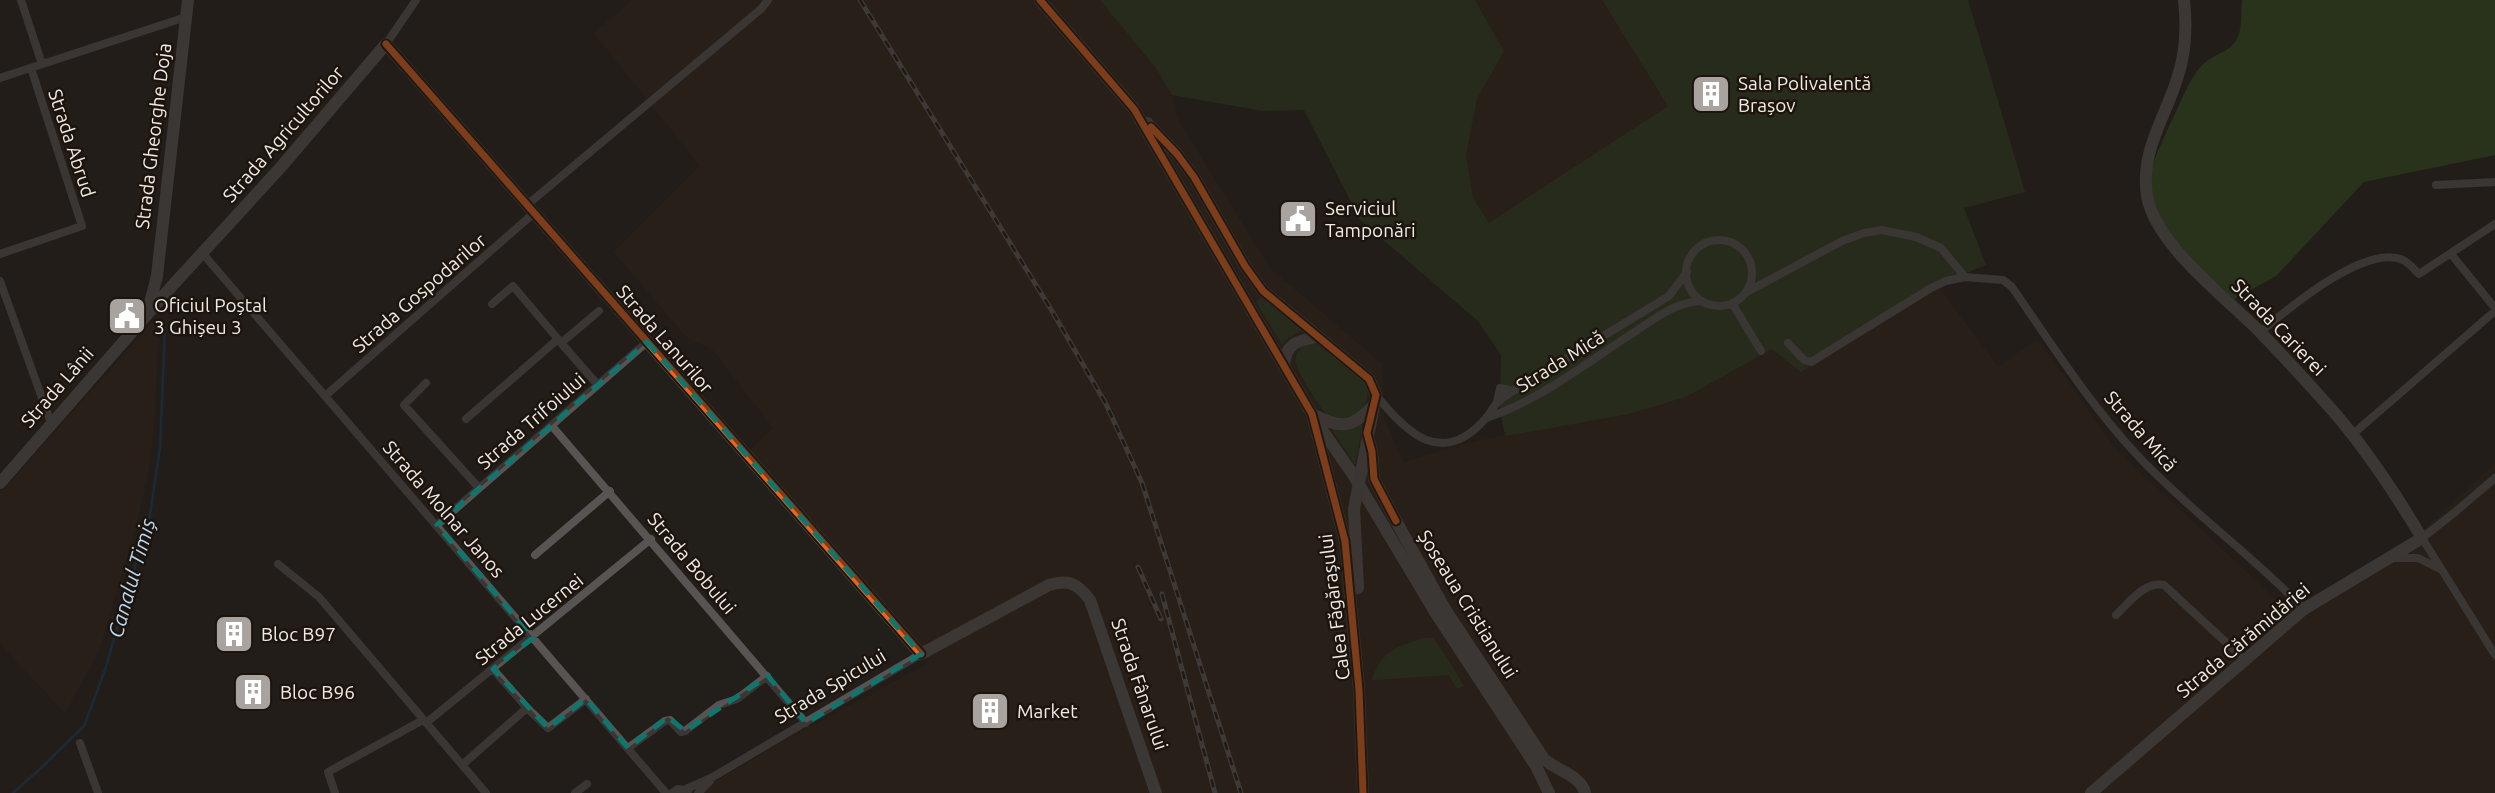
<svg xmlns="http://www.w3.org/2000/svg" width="2495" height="793" viewBox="0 0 2495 793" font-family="Ubuntu,sans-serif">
<rect width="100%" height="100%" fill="#221e1a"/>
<path fill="#2f2318" d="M792 0H1100L1156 68 1172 95 1180 123 1270 268 1382 364 1384 418 1403 462 1450 551 1431 563 1573 793H1217L1194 715 1123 537 1017 333Z
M1046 600 1072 602 1138 793H704L703 789 793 736Z"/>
<path fill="#312219" d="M632 0H792L1017 333 1123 537 1194 715 1217 793H1138L1072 602 1046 600 929 665 747 453 773 428 712 349 687 338 614 252 700 166 594 33Z
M1475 0H1602L1668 106 1489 223 1473 198 1466 156 1477 98 1504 51Z
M1937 285 1998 367 2038 339 2115 448 2291 614 2422 531 2495 464V793H1573L1430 563 1449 550 1403 462 1480 440 1629 414 1686 397 1772 349Z
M159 315 154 429 147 479 135 530 99 651 65 713 0 644V494Z"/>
<path fill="#2b3d20" d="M1100 0H1475L1504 51 1477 99 1466 156 1473 198 1489 223 1668 106 1602 0H1968L2025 192 1964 208 1986 265 1937 285 1801 372 1772 349 1686 397 1629 414 1505 436 1500 409 1501 355 1478 321 1360 220 1304 110 1263 111 1172 95 1156 68Z
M1261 298 1302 330 1288 338 1282 344 1256 302Z
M1310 343 1316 344C1328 353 1356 371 1363 381 1378 400 1352 429 1331 418 1323 414 1298 373 1296 363 1294 353 1301 347 1310 343Z
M1363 422 1355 465 1332 429H1351Z
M1423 638H1433L1438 644 1464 686 1457 689 1449 675 1372 680C1380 652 1398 646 1423 638Z"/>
<path fill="#314e1d" d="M2242 0H2495V155L2364 182 2276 276 2234 299C2201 270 2140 217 2152 168 2157 151 2166 133 2173 118 2181 102 2187 84 2198 70 2204 62 2211 58 2219 54 2245 43 2240 25 2242 0Z"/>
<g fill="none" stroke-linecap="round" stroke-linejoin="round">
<path stroke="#133b59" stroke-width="2.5" d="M13 793 40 769 84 726 105 670 150 515 160 447 165 328"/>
<path stroke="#585454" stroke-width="8" d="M21 0 42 64
M386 44 416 0
M0 78 186 17
M2436 185 2495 182
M527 205 761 9 768 0
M1686 273a33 33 0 1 1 66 0a33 33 0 1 1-66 0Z
M0 254 82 226 31 68
M203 254 666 793
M2451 254 2495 308
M0 281 51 423
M1745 293 1842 241 1864 233 1882 230 1916 237 1941 248 1965 277 2003 280 2012 287C2052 345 2091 406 2139 457 2191 512 2252 555 2304 609
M1732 303 1761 351
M492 304 513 286 558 339
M2260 332C2287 310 2365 243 2403 260 2409 263 2414 269 2419 274L2495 224
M1788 343 1804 360 1811 362 1931 288 1946 281 1965 277
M426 383 404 405 479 488
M597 384 561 343 599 311
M1376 395C1407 434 1443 468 1486 418 1490 414 1492 409 1496 404 1500 399 1507 395 1513 391
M325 396 534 213
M1497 402 1500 388 1513 391 1669 296 1687 272
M1486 418C1538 401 1585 364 1630 335 1652 321 1675 301 1702 301
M466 419 558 339 561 343
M552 426 806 723
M2353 434 2495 311
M2495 478 2454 513 2422 538 2495 655
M437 525 647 342
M535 555 610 491
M2394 558H2418L2438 568
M278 564 319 597 486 793
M2116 615C2129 603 2144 581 2164 585L2245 660
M493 669 527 708
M426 723 651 539
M80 743 98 793
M628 748 665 721 670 720 681 732 685 731 719 705 737 699 767 676
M462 765 527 708 548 728 586 699
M686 789 711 778 921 654
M335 793 328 772 423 720
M575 793 587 784
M672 793 678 789 688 791
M698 793 710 781"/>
<path stroke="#595756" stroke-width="12" d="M148 311 157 276 188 0
M1313 417 1352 473 1435 612 1536 766 1549 793
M1367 433 1372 452 1374 479 1396 521 1445 609 1544 759C1557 771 1581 775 1585 793
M0 483 172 286 281 167 386 44 921 654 1049 585C1069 579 1078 584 1090 600L1156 793
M2091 793 2304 609 2422 538C2395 493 2367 450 2333 411 2310 385 2286 359 2261 333 2226 297 2156 246 2147 196 2140 152 2165 118 2177 79 2186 53 2187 27 2184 0"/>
<path stroke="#595554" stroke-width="12" d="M1040 0 1134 109 1312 414 1345 541 1359 690 1363 793
M1147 123 1177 154 1194 177 1245 266 1263 291 1369 379 1376 395 1354 509 1358 588
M1284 366C1285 344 1297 341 1316 337
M1312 414C1339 428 1351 430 1373 406"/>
<g stroke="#5e5c5b" stroke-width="5">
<path id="rail" d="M860 0 1052 311 1106 404 1142 483 1241 793
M1138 567 1161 619
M1162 594 1215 793"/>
</g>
<use href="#rail" stroke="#1d150d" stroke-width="2.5" stroke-dasharray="8" stroke-linecap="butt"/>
<g stroke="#1d150d" stroke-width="11">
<path id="cycleway" d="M1040 0 1134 109 1312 414 1345 541 1359 690 1363 793
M386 44 921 654
M1151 127 1177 154 1194 177 1245 266 1263 291 1369 379 1376 395 1367 433 1372 452 1374 479 1396 521"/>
</g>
<use href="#cycleway" stroke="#eb651d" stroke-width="7"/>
</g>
<path d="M0 0H2495V793H0ZM647 342 921 654 806 723 768 676 685 731 668 717 628 748 586 699 548 728 493 669 533 638 437 525Z" fill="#221e1a" fill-opacity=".55" fill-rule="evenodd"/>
<path fill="none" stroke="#0f766e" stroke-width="5" stroke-dasharray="14 9" stroke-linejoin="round" d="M647 342 921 654 806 723 768 676 685 731 668 717 628 748 586 699 548 728 493 669 533 638 437 525Z"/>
<defs>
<g id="building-square" transform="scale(2.0125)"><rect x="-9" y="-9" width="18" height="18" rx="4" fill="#a8a39e" stroke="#1d150d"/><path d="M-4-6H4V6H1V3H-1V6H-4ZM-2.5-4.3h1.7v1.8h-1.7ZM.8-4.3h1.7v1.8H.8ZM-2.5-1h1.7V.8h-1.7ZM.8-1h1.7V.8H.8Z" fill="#fff"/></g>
<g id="civic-square" transform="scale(2.0125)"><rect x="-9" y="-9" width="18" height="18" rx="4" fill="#a8a39e" stroke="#1d150d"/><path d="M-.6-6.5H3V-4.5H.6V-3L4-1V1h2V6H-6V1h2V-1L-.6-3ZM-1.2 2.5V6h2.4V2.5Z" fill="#fff"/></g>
</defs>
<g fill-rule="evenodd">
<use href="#building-square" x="1711" y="94"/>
<use href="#civic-square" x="1298" y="219"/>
<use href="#civic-square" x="127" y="316"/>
<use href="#building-square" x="234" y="634"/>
<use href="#building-square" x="253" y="692"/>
<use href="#building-square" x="990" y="711"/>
</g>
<g text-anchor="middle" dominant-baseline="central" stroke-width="5" stroke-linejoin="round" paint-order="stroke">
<g font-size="19" fill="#f0eae5" stroke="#1d150d" text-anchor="start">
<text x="1738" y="83">Sala Polivalentă<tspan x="1738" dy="22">Brașov</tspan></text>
<text x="1325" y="208">Serviciul<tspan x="1325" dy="22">Tamponări</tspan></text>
<text x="154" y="305">Oficiul Poștal<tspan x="154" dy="22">3 Ghișeu 3</tspan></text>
<text x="261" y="634">Bloc B97</text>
<text x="280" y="692">Bloc B96</text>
<text x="1017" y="711">Market</text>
</g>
<g font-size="19" fill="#f0eae5" stroke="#1d150d">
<text transform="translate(283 134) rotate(-49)">Strada Agricultorilor</text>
<text transform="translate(153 136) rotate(-83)">Strada Gheorghe Doja</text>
<text transform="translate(72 143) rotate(72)">Strada Abrud</text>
<text transform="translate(419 293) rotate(-41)">Strada Gospodarilor</text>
<text transform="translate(2279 327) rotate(46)">Strada Carierei</text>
<text transform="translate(665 339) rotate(49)">Strada Lanurilor</text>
<text transform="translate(1560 361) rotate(-32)">Strada Mică</text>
<text transform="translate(57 387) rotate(-49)">Strada Lânii</text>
<text transform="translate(531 421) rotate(-41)">Strada Trifoiului</text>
<text transform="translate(2141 431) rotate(49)">Strada Mică</text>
<text transform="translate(444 509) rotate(49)">Strada Molnar Janos</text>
<text transform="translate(692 563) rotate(50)">Strada Bobului</text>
<text transform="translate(1468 604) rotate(58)">Șoseaua Cristianului</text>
<text transform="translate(1334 607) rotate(-97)">Calea Făgărașului</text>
<text transform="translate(529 619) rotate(-39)">Strada Lucernei</text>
<text transform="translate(2243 640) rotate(-40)">Strada Cărămidăriei</text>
<text transform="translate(1140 684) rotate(71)">Strada Fânarului</text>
<text transform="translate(830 686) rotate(-31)">Strada Spicului</text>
</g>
<g font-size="21" font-style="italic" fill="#b8d6f1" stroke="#1d150d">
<text transform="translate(131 578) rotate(-74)">Canalul Timiș</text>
</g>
</g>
</svg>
